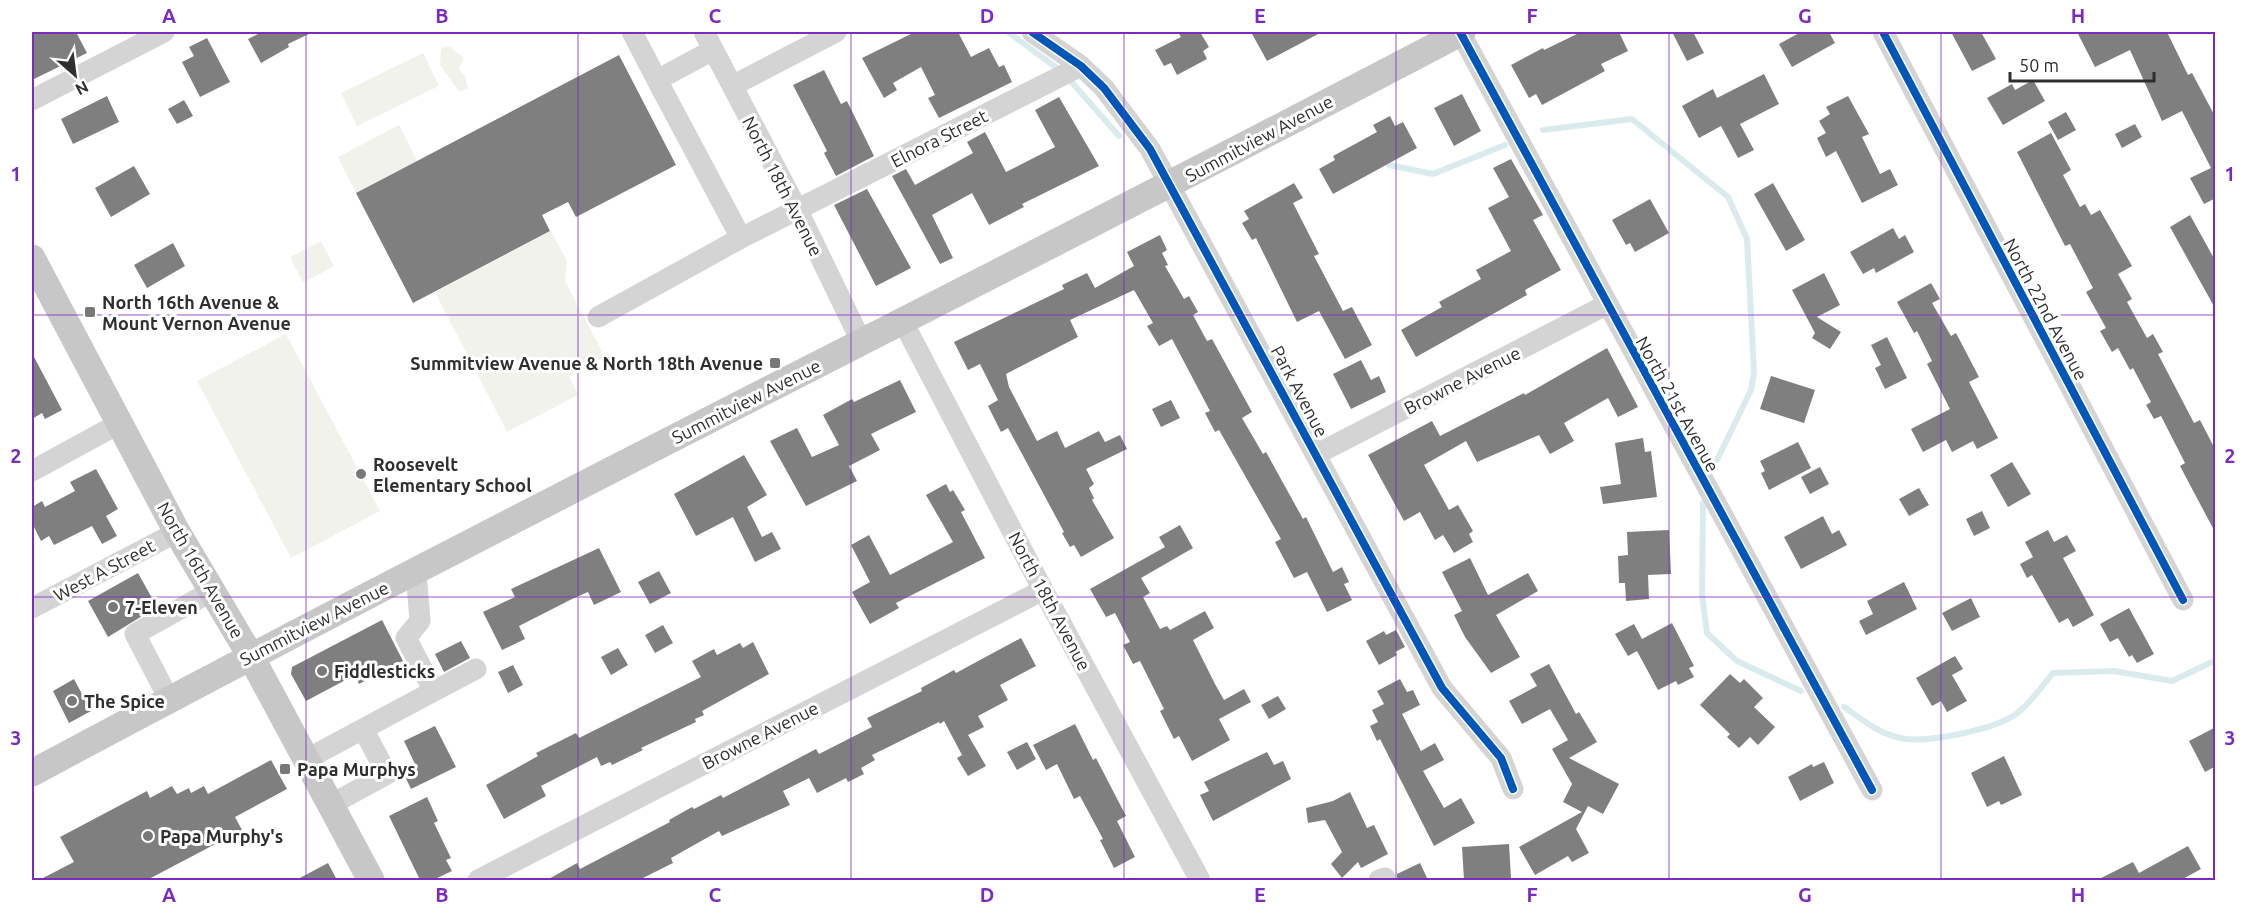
<svg xmlns="http://www.w3.org/2000/svg" width="2247" height="912" viewBox="0 0 2247 912" font-family="Ubuntu,sans-serif">
<rect width="100%" height="100%" fill="#fff"/>
<path fill="#f1f2ec" d="M445 46 450 47 464 58 459 69 465 76 468 89 459 91 440 65 441 49Z
M423 53 439 86 357 126 341 93Z
M399 125 417 161 356 193 338 157Z
M551 231 567 261 565 281 605 357 569 376 578 395 507 432 435 292Z
M321 241 334 266 303 283 290 257Z
M286 334 380 511 291 558 197 381Z"/>
<g fill="none" stroke-linecap="round" stroke-linejoin="round">
<path stroke="#daebee" stroke-width="6" d="M1008 32 1061 71
M1068 78 1119 136
M1543 130 1632 119 1728 197 1747 239 1754 372 1751 390 1717 460
M1389 165 1433 174 1505 145
M1703 503 1702 595 1707 633 1737 661 1801 691
M1844 707C1860 718 1877 732 1896 737 1923 745 1993 730 2016 714 2030 704 2042 686 2053 673L2114 671 2172 681 2216 660"/>
</g>
<path fill="#7f7f7f" d="M32 32H76L87 53 32 80Z
M262 32H313L288 44 289 47 261 63 248 39Z
M915 32H958L971 57 989 48 999 67 1004 65 1012 82 939 118 928 98 935 95 921 67 893 83 897 90 884 98 862 58Z
M1178 32H1200L1209 47 1203 51 1207 59 1177 75 1171 63 1164 66 1155 50 1181 37Z
M1251 32H1322L1267 61Z
M1581 32H1619L1628 51 1601 64 1605 71 1542 105 1536 94 1529 98 1511 65 1543 48 1544 50Z
M1672 32H1693L1704 53 1687 61Z
M1801 32H1829L1835 43 1792 67 1779 44Z
M1951 32H1981L1996 59 1972 71Z
M2077 32H2167L2188 75 2192 73 2216 118V198L2204 204 2190 178 2211 168 2182 111 2162 121 2130 50 2095 67Z
M207 38 230 82 200 97 182 62 194 56 189 47Z
M619 55 676 165 576 217 568 202 542 215 550 231 413 303 356 193Z
M824 70 841 104 847 101 874 156 836 176 824 153 827 151 793 85Z
M1764 74 1779 104 1740 124 1754 150 1738 158 1721 126 1699 138 1682 106 1713 89 1717 98Z
M2033 80 2045 101 2003 125 1987 98 2012 84 2015 90Z
M1462 94 1481 131 1454 146 1434 108Z
M107 96 119 122 73 144 61 119Z
M1848 96 1869 134 1862 137 1880 174 1890 169 1898 185 1862 203 1836 151 1826 157 1817 138 1826 133 1819 121 1830 114 1826 107Z
M1059 97 1099 166 1022 204 1024 207 989 225 972 193 932 215 953 258 940 264 892 176 906 169 915 185 973 153 967 142 985 132 1006 172 1055 147 1035 110Z
M184 100 193 116 177 124 168 109Z
M2066 112 2076 130 2058 140 2048 122Z
M1390 116 1395 126 1403 122 1417 148 1333 194 1319 169 1335 160 1333 156 1377 132 1373 125Z
M2135 124 2142 137 2122 148 2115 134Z
M2051 133 2071 170 2063 175 2080 207 2085 204 2091 215 2100 210 2132 266 2118 274 2132 299 2127 302 2147 338 2153 334 2163 352 2158 354 2194 423 2200 420 2216 451V534L2180 466 2185 463 2161 416 2154 419 2146 405 2151 402 2133 368 2130 370 2118 348 2112 352 2100 331 2106 328 2086 292 2093 288 2070 244 2065 246 2017 152Z
M1511 159 1543 215 1533 220 1561 270 1525 290 1527 295 1416 357 1401 330 1442 307 1439 302 1481 279 1476 270 1511 251 1488 208 1509 197 1493 168Z
M134 166 150 194 111 217 95 188Z
M1294 183 1303 198 1293 203 1319 254 1314 256 1343 311 1352 307 1372 345 1345 359 1319 311 1297 322 1256 238 1252 240 1242 223 1249 219 1244 211Z
M1773 183 1805 240 1786 251 1754 194Z
M867 189 911 268 876 286 834 205Z
M1650 199 1669 233 1635 252 1630 243 1626 245 1612 220Z
M2190 215 2216 262V310L2170 227Z
M1893 228 1899 239 1905 235 1914 252 1876 273 1874 268 1863 274 1850 252Z
M1160 235 1167 250 1162 253 1168 265 1165 266 1184 299 1189 296 1198 312 1193 315 1207 341 1212 339 1252 412 1242 418 1263 454 1266 452 1303 519 1306 517 1333 572 1342 567 1349 582 1344 584 1352 600 1327 612 1307 572 1294 578 1275 542 1281 539 1219 430 1215 432 1205 413 1210 411 1172 339 1159 346 1147 326 1153 323 1134 290 1070 320 1078 337 1006 374 1009 387 1037 441 1057 431 1065 448 1099 431 1105 442 1120 435 1127 449 1086 469 1094 484 1089 488 1094 498 1092 500 1114 538 1081 557 1074 545 1070 547 1062 533 1064 532 1008 428 1001 432 988 406 998 400 980 364 968 370 954 342 1064 289 1062 285 1087 273 1095 288 1134 266 1127 252Z
M173 243 185 266 147 288 134 265Z
M1824 273 1840 305 1817 317 1841 332 1830 349 1812 338 1815 333 1792 290Z
M1931 283 1940 299 1932 303 1951 336 1956 333 1979 377 1969 382 1998 438 1977 449 1973 441 1952 452 1946 440 1923 452 1911 429 1950 409 1927 364 1932 361 1917 331 1914 333 1897 302Z
M1887 337 1907 378 1885 389 1875 368 1881 365 1871 345Z
M1607 348 1638 407 1618 417 1608 398 1564 423 1574 441 1550 454 1539 435 1477 462 1466 441 1424 465 1449 510 1458 505 1473 531 1469 534 1473 542 1454 553 1443 535 1435 540 1420 512 1404 521 1368 455 1432 421 1440 436 1524 393 1525 395Z
M32 353 62 410 45 419 42 413 32 419Z
M1361 360 1371 380 1379 376 1386 392 1351 409 1333 374Z
M1771 376 1815 390 1804 423 1760 409Z
M900 380 916 412 871 434 880 450 849 466 857 481 806 506 770 441 797 428 812 457 839 445 823 415 852 399 854 402Z
M1171 400 1180 418 1161 427 1152 409Z
M1643 438 1645 452 1651 451 1657 497 1603 504 1600 487 1621 484 1615 443Z
M1798 442 1811 468 1769 490 1761 473 1765 471 1760 461Z
M744 455 767 495 747 507 762 537 772 532 781 549 755 562 733 517 696 536 674 494Z
M2012 462 2031 494 2008 507 1990 475Z
M1820 467 1829 484 1810 494 1801 477Z
M96 469 118 509 106 516 117 536 102 544 92 526 54 545 49 536 41 541 32 523V507L42 501 45 507 75 491 70 482Z
M946 484 950 492 953 490 965 510 961 512 985 558 896 603 899 608 870 624 852 592 870 582 851 545 869 535 890 575 953 542 926 495Z
M1919 488 1929 505 1909 516 1899 499Z
M1982 511 1990 528 1974 536 1966 519Z
M1823 516 1832 534 1839 530 1847 545 1801 569 1784 537Z
M1180 525 1193 548 1141 578 1150 593 1143 597 1160 629 1167 626 1170 630 1205 611 1214 628 1193 640 1215 684 1224 700 1244 689 1251 702 1219 719 1230 740 1192 761 1179 736 1174 739 1160 711 1164 709 1140 661 1133 664 1123 645 1130 642 1115 613 1106 617 1090 589 1165 547 1159 537Z
M1669 530 1671 574 1648 575 1649 599 1626 601 1625 583H1619L1618 556 1628 555 1627 532Z
M2048 530 2054 542 2067 535 2076 551 2063 558 2094 615 2073 627 2068 618 2059 623 2032 575 2027 578 2020 564 2033 557 2025 542Z
M599 548 621 592 594 605 588 592 572 599 519 626 525 639 502 650 483 612 515 597 511 589Z
M1470 558 1488 595 1528 573 1538 591 1496 615 1520 657 1491 673 1465 637 1454 615 1462 611 1442 572Z
M659 571 671 593 650 604 638 582Z
M138 573 157 607 108 637 88 601Z
M1904 582 1917 609 1866 635 1859 621 1873 614 1867 601Z
M1971 598 1980 617 1952 631 1942 613Z
M2129 608 2154 654 2137 663 2132 655 2129 657 2118 638 2110 642 2100 624Z
M382 620 403 661 359 684 355 675 306 701 291 674 292 667Z
M1672 623 1694 666 1689 668 1694 677 1678 685 1676 681 1658 690 1637 651 1628 656 1615 634 1634 624 1642 639Z
M663 625 673 643 655 653 645 635Z
M1396 630 1405 647 1395 652 1397 655 1379 665 1366 641 1384 631 1386 635Z
M1021 638 1036 666 1000 685 1008 700 978 716 984 727 968 735 986 766 968 776 957 758 962 755 944 721 940 724 939 722 872 755 875 760 861 768 864 774 848 782 846 778 817 793 809 778 783 791 790 805 722 836 719 831 671 858 673 863 639 880H547L577 863 580 869 670 822 669 820 692 807 694 809 721 795 723 798 816 749 819 754 872 727 867 718 922 691 921 688 954 670 956 673Z
M461 641 470 658 444 672 435 654Z
M753 642 769 674 702 711 704 715 695 719 696 722 641 748 643 750 612 765 610 762 601 766 597 757 541 786 546 796 504 819 486 785 538 756 536 753 576 733 579 738 701 677 692 661 714 649 717 655 740 643 743 648Z
M618 648 628 665 611 675 601 657Z
M1955 656 1963 669 1952 675 1967 701 1947 712 1941 701 1932 706 1916 678Z
M1549 664 1576 714 1579 712 1597 742 1569 758 1619 784 1603 814 1588 806 1576 829 1589 853 1572 862 1568 856 1535 875 1519 847 1582 812 1563 802 1572 784 1552 749 1568 740 1550 709 1522 724 1509 701 1537 686 1530 674Z
M513 665 523 685 508 693 498 672Z
M1730 674 1740 683 1744 679 1763 698 1754 707 1775 727 1758 745 1750 737 1739 748 1727 737 1730 734 1700 705Z
M74 679 91 711 69 723 53 691Z
M1400 679 1407 692 1413 690 1420 705 1402 714 1421 751 1435 743 1444 760 1423 771 1444 808 1461 798 1475 823 1434 846 1380 739 1377 741 1370 726 1378 722 1372 710 1384 704 1377 691Z
M1278 696 1286 709 1269 719 1261 705Z
M1075 724 1093 760 1096 758 1126 816 1117 821 1135 857 1114 868 1100 840 1103 839 1080 796 1074 799 1057 764 1046 770 1033 745Z
M435 726 456 767 411 789 402 770 415 764 404 741Z
M2216 727V766L2205 772 2189 741Z
M1027 742 1036 759 1017 770 1007 752Z
M1267 752 1274 765 1283 761 1291 779 1213 821 1200 795 1209 791 1204 782Z
M2004 756 2022 795 2001 805 1999 801 1987 807 1971 773Z
M271 760 287 789 235 817 242 830 147 880H39L74 862 60 837 147 791 150 798 172 786 177 794 189 788 191 793 204 786 208 794Z
M1824 762 1834 783 1800 801 1788 777 1812 764 1813 767Z
M1350 792 1367 828 1374 825 1388 854 1361 868 1358 862 1342 878 1331 864 1342 852 1325 820 1308 823 1306 808 1333 801Z
M427 797 438 821 434 823 451 858 446 860 452 871 433 880H420L389 816Z
M1509 844 1511 878 1464 880 1462 847Z
M2188 846 2201 869 2181 880H2097L2133 862 2139 873Z
M328 863 337 880H296Z
M1420 863 1428 880H1397V874Z"/>
<g fill="none" stroke-linecap="round" stroke-linejoin="round">
<path stroke="#d4d4d4" stroke-width="21" d="M632 32 657 80
M704 32 798 211 861 341
M1032 32 1081 66 1104 88 1150 149 1442 688 1501 758 1513 789
M1460 32 1872 790
M1883 32 2183 600
M713 50 657 80 741 238
M732 86 836 32
M32 100 164 32
M598 317 741 238 1081 66
M902 320 1043 590 1200 880
M1317 454 1606 305
M32 471 120 423
M32 608 177 532
M434 691 476 669
M169 699 135 634 212 591
M307 759 363 729
M332 804 387 774 363 729 434 691 406 638 420 621 416 572
M478 880 1043 590
M1379 880 1385 878"/>
<path stroke="#c7c7c7" stroke-width="27" d="M32 258 177 532 250 655 371 880
M32 773C505 519 987 282 1462 32"/>
<g stroke="#fff" stroke-width="11">
<path id="cycleway" d="M1032 32 1081 66 1104 88 1150 149 1442 688 1501 758 1513 789
M1460 32 1872 790
M1883 32 2183 600"/>
</g>
<use href="#cycleway" stroke="#0057b8" stroke-width="8"/>
</g>
<path fill="none" stroke="#7b2cbf" stroke-width="1.5" stroke-opacity="0.55" d="M306 32V880M578 32V880M851 32V880M1124 32V880M1396 32V880M1669 32V880M1941 32V880M32 315H2216M32 597H2216"/>
<g fill="#787878" stroke="#fff" stroke-width="2">
<rect x="84" y="306" width="12" height="12" rx="3"/>
<rect x="769" y="357" width="12" height="12" rx="3"/>
<circle cx="361" cy="474" r="6"/>
<circle cx="113" cy="607" r="6"/>
<circle cx="322" cy="671" r="6"/>
<circle cx="72" cy="701" r="6"/>
<rect x="279" y="763" width="12" height="12" rx="3"/>
<circle cx="148" cy="836" r="6"/>
</g>
<g text-anchor="middle" dominant-baseline="central" stroke-width="6" stroke-linejoin="round" paint-order="stroke">
<g font-size="18" fill="#2f2f2f" stroke="#fff">
<text transform="translate(939 138) rotate(-27)">Elnora Street</text>
<text transform="translate(1259 138) rotate(-28)">Summitview Avenue</text>
<text transform="translate(783 186) rotate(63)">North 18th Avenue</text>
<text transform="translate(2046 309) rotate(62)">North 22nd Avenue</text>
<text transform="translate(1462 380) rotate(-27)">Browne Avenue</text>
<text transform="translate(1300 391) rotate(62)">Park Avenue</text>
<text transform="translate(746 401) rotate(-27)">Summitview Avenue</text>
<text transform="translate(1678 404) rotate(61)">North 21st Avenue</text>
<text transform="translate(104 570) rotate(-28)">West A Street</text>
<text transform="translate(201 570) rotate(60)">North 16th Avenue</text>
<text transform="translate(1050 601) rotate(62)">North 18th Avenue</text>
<text transform="translate(314 623) rotate(-27)">Summitview Avenue</text>
<text transform="translate(760 735) rotate(-27)">Browne Avenue</text>
</g>
<g font-size="18" font-weight="bold" fill="#2f2f2f" stroke="#fff" text-anchor="start">
<text x="102" y="302">North 16th Avenue &amp;<tspan x="102" dy="21">Mount Vernon Avenue</tspan></text>
<text x="763" y="363" text-anchor="end">Summitview Avenue &amp; North 18th Avenue</text>
<text x="373" y="464">Roosevelt<tspan x="373" dy="21">Elementary School</tspan></text>
<text x="125" y="607">7-Eleven</text>
<text x="334" y="671">Fiddlesticks</text>
<text x="84" y="701">The Spice</text>
<text x="297" y="769">Papa Murphys</text>
<text x="160" y="836">Papa Murphy's</text>
</g>
</g>
<rect width="2247" height="912" fill="none" stroke="#ffffff" stroke-width="66"/>
<g transform="translate(75 75) rotate(152)" stroke="#ffffff" stroke-width="4.5" paint-order="stroke">
<path d="M0-4.5L10 22L0 15L-10 22Z" fill="#2f2f2f"/>
<text y="-9" font-size="16" font-weight="bold" text-anchor="middle" fill="#2f2f2f">N</text>
</g>
<path d="M2010 72v9h144v-9" fill="none" stroke="#2f2f2f" stroke-width="3"/>
<text x="2019" y="72" font-size="18" fill="#2f2f2f" stroke="#ffffff" stroke-width="4.5" paint-order="stroke">50 m</text>
<rect x="33" y="33" width="2181" height="846" fill="none" stroke="#7b2cbf" stroke-width="2"/>
<g font-size="20" text-anchor="middle" font-weight="bold" fill="#7b2cbf">
<text x="169" y="23">A</text>
<text x="442" y="23">B</text>
<text x="715" y="23">C</text>
<text x="987" y="23">D</text>
<text x="1260" y="23">E</text>
<text x="1532" y="23">F</text>
<text x="1805" y="23">G</text>
<text x="2078" y="23">H</text>
<text x="16" y="181">1</text>
<text x="2230" y="181">1</text>
<text x="16" y="463">2</text>
<text x="2230" y="463">2</text>
<text x="16" y="745">3</text>
<text x="2230" y="745">3</text>
<text x="169" y="902">A</text>
<text x="442" y="902">B</text>
<text x="715" y="902">C</text>
<text x="987" y="902">D</text>
<text x="1260" y="902">E</text>
<text x="1532" y="902">F</text>
<text x="1805" y="902">G</text>
<text x="2078" y="902">H</text>
</g>
</svg>
